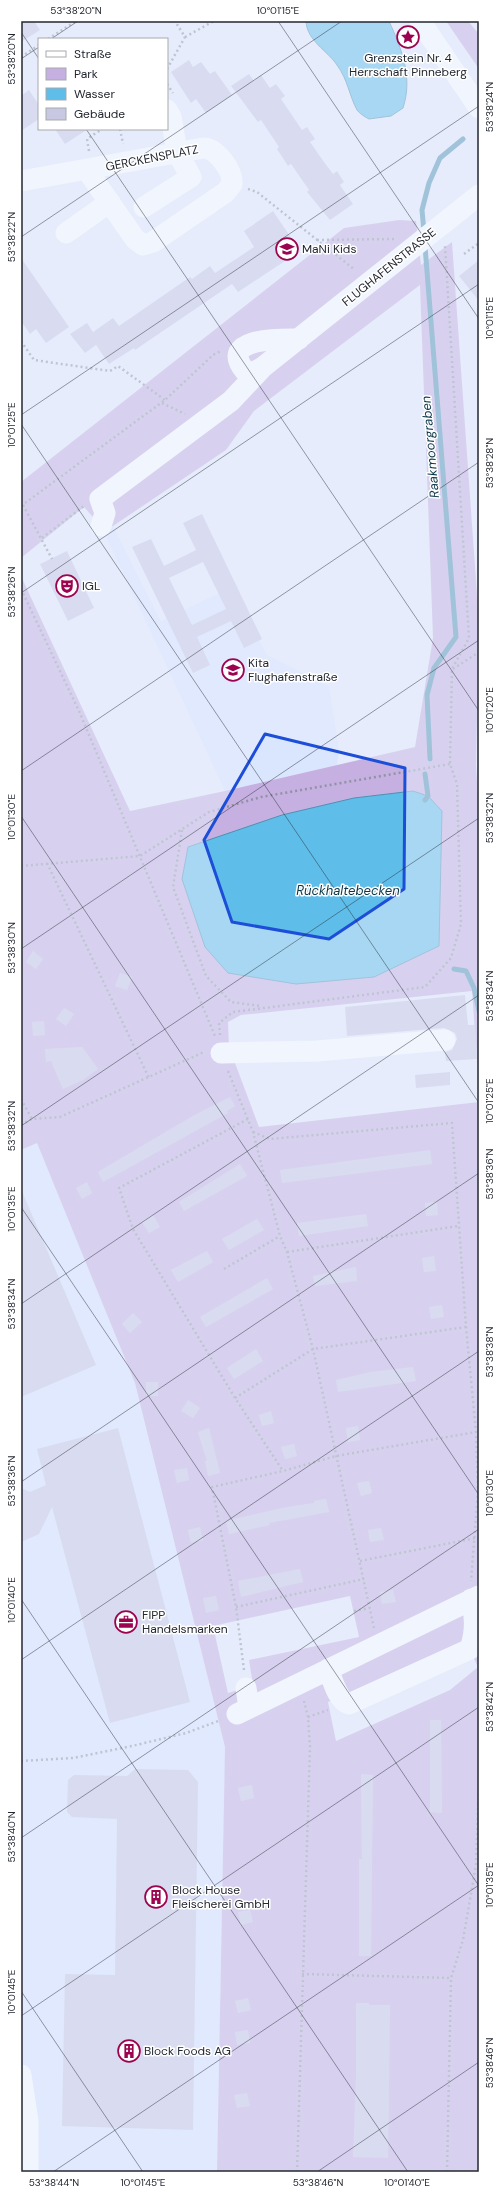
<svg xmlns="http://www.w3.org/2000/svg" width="500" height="2193" viewBox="0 0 500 2193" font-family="'DM Sans',sans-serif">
<rect width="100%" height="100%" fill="#e6ecfb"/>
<path fill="#dae5fe" d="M101 526H113L161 621 232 587 267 655 329 686 339 750 337 765 225 791Z
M37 1143 135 1379 225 1747 217 2172H21V1150Z"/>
<path fill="#c6b0e1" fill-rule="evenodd" d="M446 21H468L479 34V69Z
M399 220 416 221 421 265 452 242 479 623 476 765 479 813V1087L472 991 241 1015 228 1022 229 1047 259 1127 479 1102V2172H217L225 1747 135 1383 37 1143 21 1150V576L130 811 225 791 415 747 433 638 420 285 254 411 226 450 113 526H101L84 507 21 558V482L344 228ZM413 791 439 946 409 960 188 848 282 815 354 798ZM350 1596 359 1637 249 1660 253 1685 228 1693 213 1626ZM465 1640 478 1667 450 1690 336 1741 328 1702Z"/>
<path fill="#5ebde9" stroke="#4c90b2" d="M306 21H389C402 50 413 77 403 108L391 116 369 119C365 117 359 113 357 110 349 95 348 80 337 65 327 50 307 41 306 21Z
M413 791 428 796 442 811 439 946 374 977 296 984 228 973 205 947 182 879 188 847 282 815 354 798Z"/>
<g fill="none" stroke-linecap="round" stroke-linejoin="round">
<path stroke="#4c90b2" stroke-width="5" d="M424 232 422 210 429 183 440 158 463 139
M425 246 456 637 434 668 427 695 430 759
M425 800 428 796 425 774
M454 969 466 971 474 988 479 1011"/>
</g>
<path fill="#c9c8e2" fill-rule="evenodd" d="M21 21H34L40 30 21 42Z
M189 60 193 67 201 62 210 74 215 71 232 95 206 113 196 99 191 103 171 72Z
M249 74 254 81 261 75 270 88 276 84 285 96 281 99 302 130 307 127 315 139 310 142 324 162 333 174 337 171 344 182 340 185 353 204 330 220 307 192 309 190 291 164 288 166 277 149 279 147 261 120 258 122 231 86Z
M29 90 39 105V119L21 131V96Z
M55 129H88L65 144Z
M273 211 300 251 238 292 232 284 135 350 134 348 109 364 96 345 85 353 70 334 87 323 93 332 113 318 119 326 190 277 192 279 210 266 215 273 254 247 244 231Z
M21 258 69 327 46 343 36 329 30 334 21 321Z
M479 260V301L459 276Z
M202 514 262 639 244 648 231 621 197 637 210 665 193 673 132 547 151 539 164 566 196 550 183 523ZM203 562 226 609 192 625 169 578Z
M67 551 94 608 68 621 40 564Z
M33 951 43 959 36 969 26 962Z
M120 973 132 977 127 990 115 986Z
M465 995 468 1025H475L477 1059 446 1061 445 1052 452 1050 457 1039 455 1033 444 1028 347 1036 345 1007Z
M64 1008 74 1014 66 1026 56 1019Z
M44 1021 45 1035 33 1036 32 1022Z
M82 1047 98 1069 83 1080 63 1089 51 1061 46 1062 45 1049Z
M450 1072V1085L416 1088 415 1075Z
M230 1097 235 1106 227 1111 228 1113 103 1182 98 1172 191 1117Z
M430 1150 432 1164 282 1183 280 1170Z
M240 1164 247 1176 184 1211 179 1202Z
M87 1182 92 1193 82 1199 76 1188Z
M21 1189 96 1365 21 1397Z
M437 1202 438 1215 426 1216 425 1203Z
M366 1214 368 1226 299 1236 297 1223Z
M153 1215 160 1227 149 1233 142 1222Z
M257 1219 264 1230 229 1250 222 1239Z
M207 1251 213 1262 178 1282 171 1270Z
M434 1256 436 1271 424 1272 422 1258Z
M356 1267 357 1281 315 1286 313 1276Z
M267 1278 273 1289 206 1327 200 1317Z
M442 1305 444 1317 431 1319 429 1307Z
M133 1313 142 1322 130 1333 122 1324Z
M256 1349 263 1361 234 1379 227 1368Z
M413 1367 416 1381 338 1392 336 1380 371 1372Z
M146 1382H158V1396H146Z
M188 1400 200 1408 193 1418 181 1411Z
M271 1411 274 1423 262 1426 259 1415Z
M358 1426 360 1440 348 1442 346 1428Z
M118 1428 190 1702 110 1723 52 1507 39 1534 21 1542V1488L30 1492 46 1485 37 1449Z
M209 1428 220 1473 208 1476 205 1461H207L198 1432Z
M294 1444 297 1456 285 1459 281 1447Z
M187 1468 189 1480 177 1483 174 1470Z
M369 1481 372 1493 361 1496 357 1483Z
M326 1499 329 1512 269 1523 270 1525 229 1534 226 1521 287 1507 314 1503V1501Z
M200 1527 203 1540 191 1543 188 1530Z
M381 1528 384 1540 370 1542 368 1530Z
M300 1569 303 1582 241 1597 238 1581Z
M393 1590 396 1602 382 1604 380 1592Z
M216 1596 219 1610 206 1613 203 1598Z
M430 1720H441L442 1813 430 1812Z
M135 1769 188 1770 198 1782 193 2130 62 2126 65 1974 115 1975 117 1819 72 1817 67 1812 68 1780 74 1775 127 1776Z
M361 1774 373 1775 371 1956H359V1859H362Z
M252 1785 254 1798 241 1801 238 1788Z
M250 1910 253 1922 241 1925 238 1912Z
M248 1998 251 2010 238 2013 235 2001Z
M356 2003H369V2005H390L388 2158 353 2157 356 2078Z
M248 2030 250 2043 237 2045 235 2032Z
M247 2093 250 2106 237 2108 234 2095Z"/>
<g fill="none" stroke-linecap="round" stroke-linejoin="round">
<path stroke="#8f94a0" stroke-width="2.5" stroke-dasharray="2 3" stroke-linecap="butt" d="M185 37 214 21
M48 39 76 21
M21 57 39 45
M167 69 185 37 175 21
M167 84 173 93
M120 129 123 144
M89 151 87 139 102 129
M248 189 257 192 355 270
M317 240 394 239
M464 254 479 243
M21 341 34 360 110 371 118 366 165 400
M162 403 185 414
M23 505 52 559
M21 506 165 400 213 355 221 351
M42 538 84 506
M21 589 79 711 215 1036
M453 669 479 652
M182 830 173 887 206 976 231 1002 261 1006
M47 863 149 1078
M21 866 140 856 209 812 261 797 450 764
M220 1035 219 1023 233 1012 425 987 451 958 461 924 457 784 450 764 452 669 469 638 445 246
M228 1071 253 1132 280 1236 287 1252 313 1349 374 1628
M21 1099 32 1119
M248 1119 119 1188 133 1229 235 1398 283 1471
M21 1125 32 1119 60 1117 204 1052
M253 1132 270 1139 452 1123 466 1327 476 1432 478 1491 471 1581
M287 1252 458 1226
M224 1269 280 1236
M235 1398 313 1349 466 1327
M360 1561 476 1538
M236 1607 364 1579
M354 1611 370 1608
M244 1670 236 1607 212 1487 283 1471 336 1456 476 1432
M308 1717 328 1710
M21 1761 73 1758 132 1746 186 1733 221 1720
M302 1974 451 1978
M297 2172 310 1747 308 1717 304 1701
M447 2172 451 1978 463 1940 476 1865 479 1780"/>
<path stroke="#fff" stroke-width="21" d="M420 21 479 108
M21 181 203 148C217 148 233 171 232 184L226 192 153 242 143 245 135 239 87 170
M144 207 191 177 177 152 171 117 167 110
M66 233 110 202
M299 339C282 339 217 337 245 371L254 372 263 367 479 195
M101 526 105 513 100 499 231 401 263 367
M221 1053 317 1051 445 1040
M328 1669C333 1680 337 1700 349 1704L470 1649C476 1632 476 1617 471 1599
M246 1688 249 1708
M237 1714 479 1596
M21 2075 28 2121V2172"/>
</g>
<path d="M0 0H500V2193H0ZM265 734 405 768 404 889 329 939 232 922 204 840Z" fill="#e6ecfb" fill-opacity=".55" fill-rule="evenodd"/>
<path fill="none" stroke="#1d4ed8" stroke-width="3" stroke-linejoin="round" d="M265 734 405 768 404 889 329 939 232 922 204 840Z"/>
<path fill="none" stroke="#232730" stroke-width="1" stroke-opacity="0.45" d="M278 21 479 319M21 32 39 59M51 39 78 21M21 59 39 47M86 129 479 711M21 237 342 21M21 415 479 106M21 424 479 1103M21 593 479 284M21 771 479 462M21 816 479 1495M21 949 479 640M21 1126 479 818M21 1207 479 1886M21 1304 479 995M21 1482 479 1173M21 1599 408 2172M21 1660 479 1351M21 1838 479 1529M21 1991 143 2172M21 2016 479 1707M53 2172 479 1885M317 2172 479 2062"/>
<defs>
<g id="sight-ring" transform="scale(1.15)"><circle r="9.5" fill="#fff" stroke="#9c0450" stroke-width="1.5"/><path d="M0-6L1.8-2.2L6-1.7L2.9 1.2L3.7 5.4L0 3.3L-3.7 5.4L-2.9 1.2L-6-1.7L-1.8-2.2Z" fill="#9c0450"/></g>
<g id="school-ring" transform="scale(1.15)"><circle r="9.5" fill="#fff" stroke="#9c0450" stroke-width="1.5"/><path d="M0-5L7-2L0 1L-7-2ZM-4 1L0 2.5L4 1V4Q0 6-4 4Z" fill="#9c0450"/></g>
<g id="theatre-ring" transform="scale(1.15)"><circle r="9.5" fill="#fff" stroke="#9c0450" stroke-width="1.5"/><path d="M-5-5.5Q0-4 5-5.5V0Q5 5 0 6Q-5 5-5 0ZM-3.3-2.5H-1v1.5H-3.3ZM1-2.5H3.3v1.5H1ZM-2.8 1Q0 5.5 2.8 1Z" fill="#9c0450"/></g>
<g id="office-ring" transform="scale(1.15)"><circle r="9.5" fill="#fff" stroke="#9c0450" stroke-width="1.5"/><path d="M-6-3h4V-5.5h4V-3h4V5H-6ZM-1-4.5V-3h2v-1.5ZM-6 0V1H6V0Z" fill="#9c0450"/></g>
<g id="building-ring" transform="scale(1.15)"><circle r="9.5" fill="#fff" stroke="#9c0450" stroke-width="1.5"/><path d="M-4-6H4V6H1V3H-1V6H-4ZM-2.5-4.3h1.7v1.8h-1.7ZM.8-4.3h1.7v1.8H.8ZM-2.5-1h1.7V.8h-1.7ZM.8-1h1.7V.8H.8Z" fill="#9c0450"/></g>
</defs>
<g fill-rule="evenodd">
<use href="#sight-ring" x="408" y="37"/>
<use href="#school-ring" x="287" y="249"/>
<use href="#theatre-ring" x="67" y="586"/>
<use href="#school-ring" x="233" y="670"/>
<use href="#office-ring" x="126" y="1622"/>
<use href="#building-ring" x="156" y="1897"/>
<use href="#building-ring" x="129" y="2051"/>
</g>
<g text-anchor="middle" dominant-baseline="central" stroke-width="3" stroke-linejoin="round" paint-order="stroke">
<g font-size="12" fill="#232730" stroke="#fff" text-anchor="start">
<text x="408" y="58" text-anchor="middle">Grenzstein Nr. 4<tspan x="408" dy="14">Herrschaft Pinneberg</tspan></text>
<text x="302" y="249">MaNi Kids</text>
<text x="82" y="586">IGL</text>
<text x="248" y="663">Kita<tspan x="248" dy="14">Flughafenstraße</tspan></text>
<text x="142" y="1615">FIPP<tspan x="142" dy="14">Handelsmarken</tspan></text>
<text x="172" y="1890">Block House<tspan x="172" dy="14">Fleischerei GmbH</tspan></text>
<text x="144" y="2051">Block Foods AG</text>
</g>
<g font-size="12" fill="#232730" stroke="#fff">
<text transform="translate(152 158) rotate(-11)">GERCKENSPLATZ</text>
<text transform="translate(389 267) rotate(-39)">FLUGHAFENSTRASSE</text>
</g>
<g font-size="13" font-style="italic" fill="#0b3648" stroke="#fff">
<text transform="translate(430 447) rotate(-95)">Raakmoorgraben</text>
<text x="348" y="890">Rückhaltebecken</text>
</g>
</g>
<rect width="500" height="2193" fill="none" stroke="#ffffff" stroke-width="44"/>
<rect x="38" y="38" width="130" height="92" fill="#ffffff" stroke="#a7a9ac"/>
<rect x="46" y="51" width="20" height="6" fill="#ffffff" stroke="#a7a9ac"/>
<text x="74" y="58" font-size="12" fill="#232730">Straße</text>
<rect x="46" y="68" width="20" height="12" fill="#c6b0e1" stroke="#a7a9ac"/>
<text x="74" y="78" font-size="12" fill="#232730">Park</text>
<rect x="46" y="88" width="20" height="12" fill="#5ebde9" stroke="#a7a9ac"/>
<text x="74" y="98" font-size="12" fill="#232730">Wasser</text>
<rect x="46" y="108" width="20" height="12" fill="#c9c8e2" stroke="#a7a9ac"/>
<text x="74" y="118" font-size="12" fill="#232730">Gebäude</text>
<rect x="22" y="22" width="456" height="2149" fill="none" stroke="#232730" stroke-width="1.5"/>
<g font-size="10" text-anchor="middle" fill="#232730">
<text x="76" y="14">53°38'20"N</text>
<text x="278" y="14">10°01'15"E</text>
<text transform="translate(11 59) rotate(-90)" y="4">53°38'20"N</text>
<text transform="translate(489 107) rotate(-90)" y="4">53°38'24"N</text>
<text transform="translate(11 237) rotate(-90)" y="4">53°38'22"N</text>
<text transform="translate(489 318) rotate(-90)" y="4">10°01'15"E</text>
<text transform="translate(11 425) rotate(-90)" y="4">10°01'25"E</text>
<text transform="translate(489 463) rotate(-90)" y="4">53°38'28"N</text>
<text transform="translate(11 592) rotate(-90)" y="4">53°38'26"N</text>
<text transform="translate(489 710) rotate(-90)" y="4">10°01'20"E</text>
<text transform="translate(11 817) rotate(-90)" y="4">10°01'30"E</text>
<text transform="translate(489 818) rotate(-90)" y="4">53°38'32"N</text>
<text transform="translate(11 948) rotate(-90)" y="4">53°38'30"N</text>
<text transform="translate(489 996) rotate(-90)" y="4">53°38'34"N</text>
<text transform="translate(489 1101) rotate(-90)" y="4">10°01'25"E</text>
<text transform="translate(11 1126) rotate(-90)" y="4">53°38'32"N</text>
<text transform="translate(489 1174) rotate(-90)" y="4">53°38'36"N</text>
<text transform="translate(11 1209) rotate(-90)" y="4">10°01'35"E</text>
<text transform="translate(11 1304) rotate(-90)" y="4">53°38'34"N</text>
<text transform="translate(489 1352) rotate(-90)" y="4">53°38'38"N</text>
<text transform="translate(11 1481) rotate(-90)" y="4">53°38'36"N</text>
<text transform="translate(489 1493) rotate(-90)" y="4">10°01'30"E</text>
<text transform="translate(11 1600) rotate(-90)" y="4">10°01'40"E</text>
<text transform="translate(489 1707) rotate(-90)" y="4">53°38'42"N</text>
<text transform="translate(11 1837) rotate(-90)" y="4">53°38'40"N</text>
<text transform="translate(489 1885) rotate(-90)" y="4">10°01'35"E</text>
<text transform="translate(11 1992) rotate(-90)" y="4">10°01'45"E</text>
<text transform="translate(489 2063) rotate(-90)" y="4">53°38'46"N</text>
<text x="54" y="2186">53°38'44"N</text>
<text x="143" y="2186">10°01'45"E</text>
<text x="318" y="2186">53°38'46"N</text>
<text x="407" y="2186">10°01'40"E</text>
</g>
</svg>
